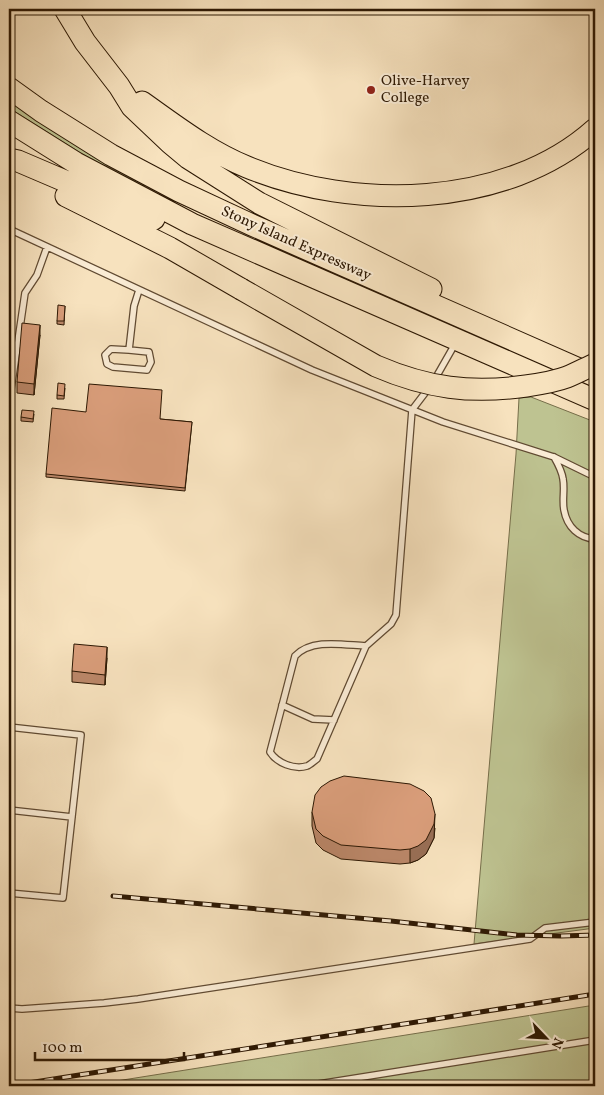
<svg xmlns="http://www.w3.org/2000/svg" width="604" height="1095" viewBox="0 0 604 1095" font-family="Vollkorn,serif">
<rect width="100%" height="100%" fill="#f7e2be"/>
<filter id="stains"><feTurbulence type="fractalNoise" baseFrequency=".004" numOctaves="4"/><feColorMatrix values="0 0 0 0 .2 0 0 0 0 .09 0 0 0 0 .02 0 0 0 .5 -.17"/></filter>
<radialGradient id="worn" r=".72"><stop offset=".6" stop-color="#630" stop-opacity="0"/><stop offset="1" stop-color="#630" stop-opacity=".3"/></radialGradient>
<path fill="#bec391" stroke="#766e4a" d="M9 101 69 141 145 185 140 187 92 160 9 108Z
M531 397 595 422V928L474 944 516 454 519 398Z
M595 1005V1086H85Z"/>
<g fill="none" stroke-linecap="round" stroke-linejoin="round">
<g stroke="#604a32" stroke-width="8">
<path id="service" d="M9 229 312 370 443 422 554 457 595 477
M129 350 111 349 105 355 107 364 113 367 147 370 151 362 149 352 129 350 134 306 139 290
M435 379 455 344
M10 396 25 293 37 275 47 247
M554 457C558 464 562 471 563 479 565 489 562 500 564 510 567 527 579 538 595 539
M366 646C344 645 312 638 295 656L270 752C277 763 294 770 307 766 310 765 314 761 317 759L366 646 391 624 396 615 412 410 428 389
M282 705 313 719 334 720
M9 727 81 735 63 898 9 893
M9 810 72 817
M9 1008 22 1009 104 1003 138 999 530 939 545 928 595 922
M306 1086 595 1040"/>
</g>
<g stroke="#2d1803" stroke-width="23">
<path id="motorway" d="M65 9 85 42 119 86 132 107 170 143 188 158 259 203 431 289
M9 88 41 111 111 155 179 191 252 225 595 376
M142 102C176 126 208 151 247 167 353 211 506 209 595 129
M9 121 76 163 192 224 595 400
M9 159 18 161 154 219
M66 196 170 248 241 289"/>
</g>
<use href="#service" stroke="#faecd5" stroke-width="5.5"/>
<use href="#motorway" stroke="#f7e2be" stroke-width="21"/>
<g stroke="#2d1803" stroke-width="5">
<path id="rail" d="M113 896 391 921 517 935 561 936 595 935
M9 1086 595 994"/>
</g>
<use href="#rail" stroke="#faecd5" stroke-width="3" stroke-dasharray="9" stroke-linecap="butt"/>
<g stroke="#2d1803" stroke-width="23" stroke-linecap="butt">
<path id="motorway-bridge" d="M241 289 376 366C427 388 471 394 526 386 540 384 554 382 567 377 577 373 586 368 595 364"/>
</g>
<use href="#motorway-bridge" stroke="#f7e2be" stroke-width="21"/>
</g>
<path fill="#bb8769" stroke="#2d1803" d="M65 306 64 325 57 324V321Z
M40 335 34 395 17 393V382Z
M65 388 64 399H57V395Z
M86 412 192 422 185 491 46 477V474Z
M34 414 33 422 21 421V417Z
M107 658 105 685 72 682V671Z
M312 812 435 828 434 838 426 854 418 860 410 863 400 864 341 859 323 850 316 843 312 826Z"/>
<path fill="#986e55" stroke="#2d1803" d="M40 325V335L34 395V384Z
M107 647V658L105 685V675Z
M435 814 434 838 426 854 418 860 410 863V849Z"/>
<path fill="#d99d7a" stroke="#2d1803" d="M58 305 65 306 64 321H57Z
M22 323 40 325 34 384 17 382Z
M58 383 65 384 64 396 57 395Z
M89 384 162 390 160 419 192 422 185 488 46 474 52 408 86 412Z
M22 410 34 411 33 419 21 417Z
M74 644 107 647 105 675 72 671Z
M344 776 410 784 424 791 431 798 435 814 434 824 426 840 418 846 410 849 400 850 341 845 323 836 316 829 312 812 315 795 321 787 330 781Z"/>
<circle fill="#8f2418" stroke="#faecd5" stroke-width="2" cx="371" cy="90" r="5"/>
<g text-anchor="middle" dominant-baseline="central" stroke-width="4" stroke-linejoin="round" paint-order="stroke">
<g font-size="15" fill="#2d1803" stroke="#faecd5" text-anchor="start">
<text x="381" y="81">Olive-Harvey<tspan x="381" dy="17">College</tspan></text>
</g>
<g font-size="15" fill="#2d1803" stroke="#faecd5">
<text transform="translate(296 244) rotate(24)">Stony Island Expressway</text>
</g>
</g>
<rect width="604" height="1095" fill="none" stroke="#f7e2be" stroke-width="30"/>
<rect x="10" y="10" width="584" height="1075" fill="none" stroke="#2d1803" stroke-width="2.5"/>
<rect x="15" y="15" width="574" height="1065" fill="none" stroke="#2d1803"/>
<g transform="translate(546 1038) rotate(115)" stroke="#faecd5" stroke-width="4" paint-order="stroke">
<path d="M0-4L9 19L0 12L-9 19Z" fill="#2d1803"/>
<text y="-8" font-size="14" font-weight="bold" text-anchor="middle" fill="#2d1803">N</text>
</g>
<path d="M35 1052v8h149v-8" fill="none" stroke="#2d1803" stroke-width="2.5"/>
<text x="42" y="1052" font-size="15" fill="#2d1803" stroke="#faecd5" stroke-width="4" paint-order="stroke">100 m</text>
<rect width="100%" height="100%" filter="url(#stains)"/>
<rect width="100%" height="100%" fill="url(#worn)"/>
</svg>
